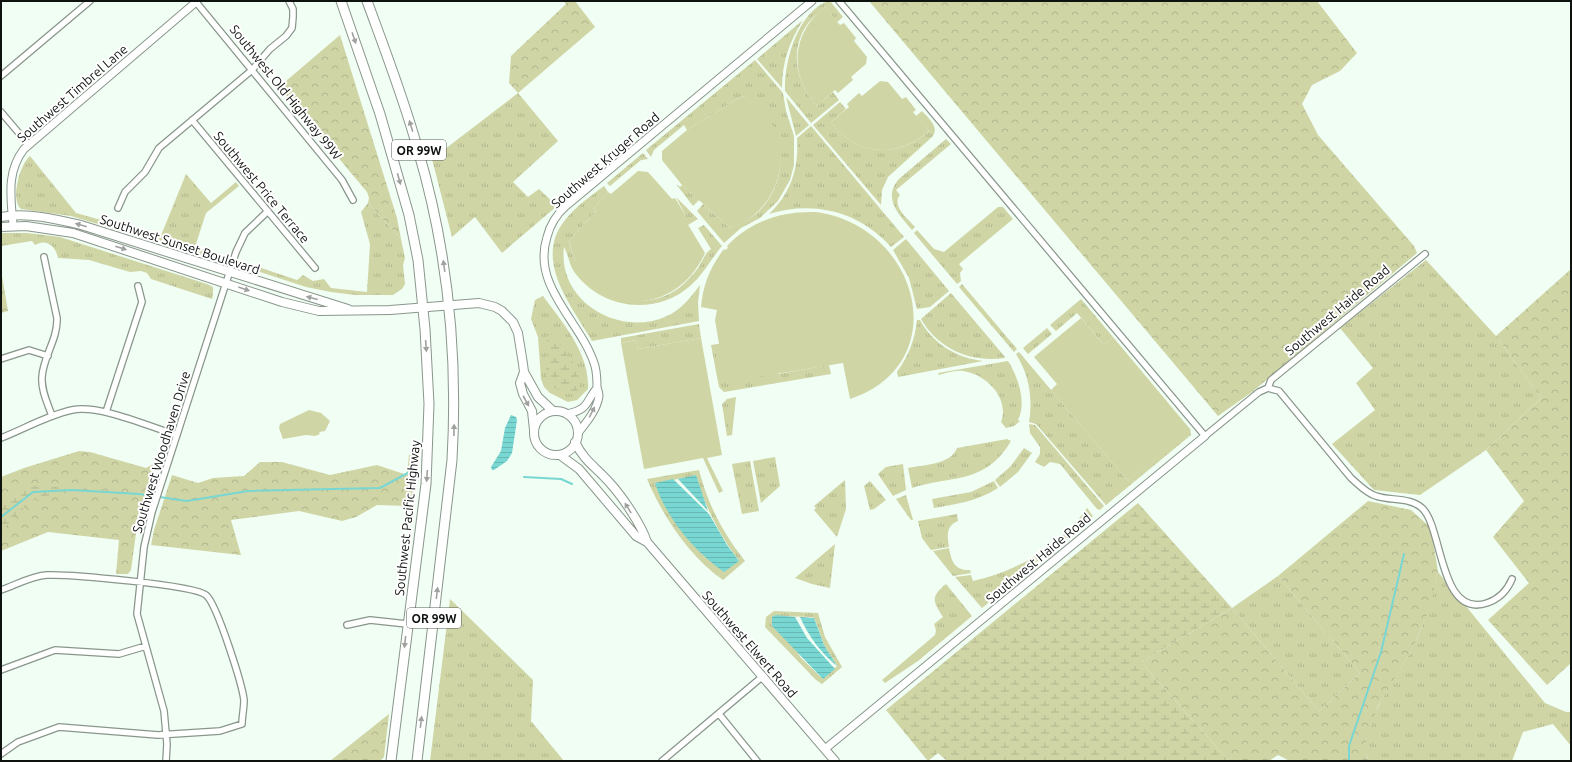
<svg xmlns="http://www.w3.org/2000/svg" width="1572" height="762" viewBox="0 0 1572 762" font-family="Ubuntu,sans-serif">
<defs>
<pattern id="grass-tufts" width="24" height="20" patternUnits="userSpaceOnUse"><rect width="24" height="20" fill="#d0d5a6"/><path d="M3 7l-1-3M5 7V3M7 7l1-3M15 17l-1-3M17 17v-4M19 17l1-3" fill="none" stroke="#b1b68e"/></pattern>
<pattern id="forest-crowns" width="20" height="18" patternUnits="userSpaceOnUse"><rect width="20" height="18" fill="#d0d5a6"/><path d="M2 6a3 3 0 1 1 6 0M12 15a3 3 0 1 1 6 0" fill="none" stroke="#b1b68e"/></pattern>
<pattern id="wetland-marsh" width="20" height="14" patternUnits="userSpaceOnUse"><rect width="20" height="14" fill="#d0d5a6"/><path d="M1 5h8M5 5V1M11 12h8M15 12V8" fill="none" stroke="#b1b68e"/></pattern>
<pattern id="water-rules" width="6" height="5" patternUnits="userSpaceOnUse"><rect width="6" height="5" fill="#78d7d2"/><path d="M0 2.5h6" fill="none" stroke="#67b8b3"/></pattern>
</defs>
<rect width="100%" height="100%" fill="#f0fef3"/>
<path fill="url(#grass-tufts)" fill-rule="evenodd" d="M828 1H830L843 17 837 22 825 7C820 12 813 17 809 22 789 48 795 83 817 106L833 92 839 100 811 123 785 91C784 62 797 13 828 1Z
M803 20C789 42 782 63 782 88L757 59Z
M755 60 783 93 786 111 794 136V165L790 180 778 201 760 218 741 228 724 243 697 211 703 204 730 228C741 223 751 219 759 211 794 177 784 118 742 96L687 130 684 125 654 150 651 157 646 150Z
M518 93 558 141 513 182 528 197 539 189 557 206 502 253 475 217 452 237 432 159Z
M786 97 809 125 796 136Z
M840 102 846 109 831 122C855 156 899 159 929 131L916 116 922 111C929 119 940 127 932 137L888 177 882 190 881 205 813 125Z
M811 126 904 237 891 247C860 212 814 200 769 214 791 193 799 168 797 138Z
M946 139 951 144 896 190 900 195C891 206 908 219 915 227L912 230C899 215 882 198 899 179Z
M643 153 648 159 641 160 610 186 607 183Z
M30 156 76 213 115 224 123 223 127 228 160 238 186 174 211 203 236 182 239 186 206 213 195 247 228 257V259L221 261 71 216 21 209C10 200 20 164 30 156Z
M676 184 680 187 682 185 699 200 693 206Z
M604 186 608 192 594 208 596 211 569 241C578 290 636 319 679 288 686 282 692 276 698 268 703 261 704 254 711 249L698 228 704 225 722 246C710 260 704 274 690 286 655 317 599 309 573 270 569 263 568 254 564 247 557 302 620 338 667 316 681 310 691 297 700 285L698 303 699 321 592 341C571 305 533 260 565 220 576 206 591 196 604 186Z
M676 197 698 219 688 225 683 218 686 216Z
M368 203 401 239 405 258 403 265 405 284 402 289 393 295H355L331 292 306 287 245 267 241 261 297 280 303 275 313 281 324 279 331 288 367 292 370 244 361 212Z
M998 207H1003L1013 219 959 264 963 269 960 273 961 281 957 284 914 233 917 230 934 249 944 252Z
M1 233H27L60 237 207 284 213 287V294L212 299 151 279 147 273 141 271 130 272 89 260 58 258C56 246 46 238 35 245L32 241 1 246Z
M906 239 949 291 930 307 917 309 909 278 893 250Z
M1426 260 1496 336 1541 398 1486 450 1420 495 1374 490 1332 444 1375 410 1356 383 1373 368 1340 328Z
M962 284 1017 349 1014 352 959 287Z
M951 293 1005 357V358C971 363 938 349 921 319Z
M543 296C563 323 590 354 588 389L577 400 568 402 550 393 544 387 541 379 538 337 531 319 535 300Z
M1081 299 1113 337 1104 345 1077 313 1056 331 1050 325Z
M917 320H920C933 344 957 358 983 361L898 377 897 372C908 357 915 340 917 320Z
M699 324 701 338 638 349 636 340 621 343V338Z
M1047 328 1052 334 1028 354 1023 348Z
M718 344 778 374 829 365 831 374 724 392 719 387 711 345Z
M1019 352 1128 481 1190 428 1191 435 1106 505 1036 424 1029 422C1033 397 1029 375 1016 354Z
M1008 361C1018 377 1027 402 1018 420L1020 421 1014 426 1006 428 1001 422C1010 398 986 374 963 371 955 370 946 373 939 375L938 373Z
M736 397 732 435 727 436 722 404 727 399Z
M1029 424 1035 425 1104 506 1100 510 1097 509 1060 464 1050 462 1044 467 1035 462 1040 454V447L1030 433Z
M1007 439 1011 441C985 485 952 475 912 488L908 468C922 465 951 465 957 448Z
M1024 448 1032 453 1018 472 1000 487 995 480 1011 466Z
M775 457 780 486 761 503 753 461Z
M750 461 759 511 742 514 732 464Z
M903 464 906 490 893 496 878 474 886 467Z
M699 470C708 505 723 533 745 561L723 580C689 556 663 517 647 479ZM696 476C705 507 719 534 739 561L685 535 664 503 655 483Z
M845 480 846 509 837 537 814 510 816 508 814 506Z
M870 481 886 500 874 509 870 510 864 486Z
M994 481 998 488C978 501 957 504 934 508L932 499 971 492Z
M906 495 913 520H911L896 499Z
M1087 508 1093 516 982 608 955 577 971 575 973 581C1019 570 1060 547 1087 508Z
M957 514 958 521C946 526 947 535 949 547L931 550 922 538 918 521Z
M835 544 830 588 812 584 795 578Z
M949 548C951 561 955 571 970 570L971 573 953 576 933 551Z
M1438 572 1545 703 1566 712H1571V746L1553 724 1523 732 1512 761H1369C1353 731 1400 674 1413 647 1425 623 1432 598 1438 572Z
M1278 576 1360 673 1319 711 1232 608Z
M946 584 972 616 918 661 885 683 882 680 935 635 936 630 934 624 943 617C933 601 930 597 946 584Z
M450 599 533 680 531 721 564 761H430Z
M774 611 818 613 825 637 842 667 822 684 816 680 765 627 766 617ZM774 616 812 617 815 620 824 645 837 666 823 679 801 658Z"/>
<path fill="url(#forest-crowns)" d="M564 1H575L595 27 518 93 509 83 511 56 566 4Z
M869 1H1317L1357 53 1340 71 1312 85 1302 104 1318 135 1414 246 1417 253 1252 392 1218 416Z
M340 35 397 218 401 239 368 203 369 198 367 192 279 87Z
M1571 269V663L1547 685 1488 620 1529 583 1493 537 1524 501 1486 450 1541 398 1496 336Z
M1 270 8 311 1 313Z
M79 451 90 452 146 468 153 464 156 465 137 526 131 570 128 574H116L119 540 48 532 1 551V477L24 468Z
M409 455H417L413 498 408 506 377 505 356 517 342 521 299 511 231 520 241 555 151 545 154 530 172 475 198 483 213 478 244 476 260 462H282L330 475 377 465 407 475Z
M1368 501 1411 510 1431 528 1438 572 1430 607 1413 648 1378 706 1366 740 1367 757 1369 761H1290L1278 755 1269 761H1229L1141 662 1232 608 1319 711 1360 673 1278 576Z
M389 714 384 757 380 761H330Z"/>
<path fill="url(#wetland-marsh)" d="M552 334C561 347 594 381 573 394 568 394 565 393 561 391 537 383 550 356 547 336Z
M42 484 72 490 67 493 31 501 1 531V503L16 490Z
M1138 503 1232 608 1141 662 1229 761H947L938 753 928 761 886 710Z"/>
<path fill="#d0d5a6" d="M825 7 840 25 844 23 856 38 854 41 867 57 866 64 851 77 853 80 838 93 835 90 817 106C788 76 792 32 825 7Z
M880 81 888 82 902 99 906 97 916 110 913 112 929 131C898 159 855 156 831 122L849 107 847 104 859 93 862 96Z
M742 96C800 125 790 208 730 228L682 185 662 160V151L687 130Z
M638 171 648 172 672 199 675 198 686 216 684 218 705 253C674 322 585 316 569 241L596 211 594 208 608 192 611 194Z
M816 212C919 226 956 364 850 399L843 363 727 382 722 376 716 344H719L715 320 717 310 701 307C703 285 710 267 724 249L725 250 728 248 727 246C751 221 781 211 816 212Z
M1081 318 1104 345 1113 337 1190 429 1128 481 1051 390 1057 384 1034 357Z
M701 338 722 455 707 458 723 491 719 493 703 458 644 469 621 343 636 340 638 349Z
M309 410 321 413 330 421 325 431 319 432 320 434 315 436 306 435 283 439 279 428 280 424Z"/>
<path fill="url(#water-rules)" d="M511 415 516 417 517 420 512 453 507 461 494 470H492L491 467 501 451 505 428Z
M696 475 708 511 678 479Z
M673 479 709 514 727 545 739 561 724 572C694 551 666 518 655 483Z
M776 615 795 617 807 638 835 669 823 679 772 626V617Z
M800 617 814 618 824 645 837 666C821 653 809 637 800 617Z"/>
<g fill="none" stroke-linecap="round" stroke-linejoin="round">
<path stroke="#78d7d2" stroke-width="2" d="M524 477 561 479 572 484
M1 517 33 492 72 490 139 494 187 501 248 491 380 488 415 469
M1349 761V746L1381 652 1404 554"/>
<g stroke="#8a968c" stroke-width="8">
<path id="minor" d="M839 1 1205 436 1259 392 1268 388 1279 391 1351 478C1359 485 1366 493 1376 496 1390 501 1410 497 1422 508 1443 527 1439 619 1487 603 1499 599 1507 591 1512 579
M196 2 342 180 353 200
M1 76 90 1
M1 112 29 145
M192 120 315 268
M118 208 125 192 145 172 159 148 252 70 270 49 286 36 292 28 293 17V9L289 1
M44 257 57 318C58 339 43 357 42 377 41 391 48 404 52 416
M1 359 29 350 48 356
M1268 388 1271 380 1425 254
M106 412 142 302 138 286
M1 438C24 429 48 415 72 410 99 404 150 427 177 435
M1 590C16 585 31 576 47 575 67 574 194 585 206 595 217 604 242 684 244 700 244 708 242 717 242 724L220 731 158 735 59 727 18 742 1 754
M347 625 370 620 407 624
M1 670 55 650 119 654 146 646
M719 714 757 761
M166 761 167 744 164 711 137 614 144 547 152 512 236 252 245 233 268 211
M662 761 763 676"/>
</g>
<g stroke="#8a968c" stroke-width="9">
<path id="tertiary" d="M13 225C11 198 6 172 24 149L196 2 195 1
M567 414C590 409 585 402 597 388
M578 433C586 423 597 410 599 396 599 393 598 391 597 387 597 380 597 374 595 366 582 322 531 287 547 237 550 225 557 214 566 206L812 1
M825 749 1205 436"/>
</g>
<g stroke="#8a968c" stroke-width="10">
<path id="secondary" d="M1 217C27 212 56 219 81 225L348 309
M1 227 26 226 73 233 282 302 319 311 390 310 479 303 495 307 502 311 513 322 518 333 523 364 524 372 520 383 523 394 532 411 534 430
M524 372 538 397 553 411
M534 433a22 22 0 1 1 44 0a22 22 0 1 1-44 0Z
M575 442C584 461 596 467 609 482 622 496 641 524 647 542L835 761
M560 455 579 469 636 536 647 542"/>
</g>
<g stroke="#8a968c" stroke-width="11">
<path id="trunk" d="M341 1 380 114 409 215 418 260 425 329 429 404 426 484 391 761
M367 1C385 50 404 99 418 150 448 251 458 355 452 460L417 761"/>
</g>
<use href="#minor" stroke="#fff" stroke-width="5.5"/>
<use href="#tertiary" stroke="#fff" stroke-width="7"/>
<use href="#secondary" stroke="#fff" stroke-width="8"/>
<use href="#trunk" stroke="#fff" stroke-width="9"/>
</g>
<defs><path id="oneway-solid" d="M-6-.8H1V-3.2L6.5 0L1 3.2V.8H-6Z"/></defs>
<g fill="#9fa19f">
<use href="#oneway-solid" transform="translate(354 38) rotate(71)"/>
<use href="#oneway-solid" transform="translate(411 126) rotate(-107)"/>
<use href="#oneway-solid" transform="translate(399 179) rotate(75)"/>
<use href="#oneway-solid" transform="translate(81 225) rotate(-164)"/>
<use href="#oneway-solid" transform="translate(121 248) rotate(18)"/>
<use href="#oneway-solid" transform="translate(444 266) rotate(-98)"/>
<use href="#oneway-solid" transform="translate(244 289) rotate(19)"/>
<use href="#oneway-solid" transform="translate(312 298) rotate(-165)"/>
<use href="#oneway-solid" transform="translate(426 346) rotate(86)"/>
<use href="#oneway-solid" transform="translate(526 401) rotate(61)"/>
<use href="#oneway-solid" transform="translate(592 412) rotate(-63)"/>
<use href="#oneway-solid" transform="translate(454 430) rotate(-89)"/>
<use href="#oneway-solid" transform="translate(427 476) rotate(94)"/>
<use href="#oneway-solid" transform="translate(628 508) rotate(-122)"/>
<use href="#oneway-solid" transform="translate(437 593) rotate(-83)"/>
<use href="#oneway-solid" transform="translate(405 642) rotate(96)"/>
<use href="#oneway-solid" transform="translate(421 722) rotate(-83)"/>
</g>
<g text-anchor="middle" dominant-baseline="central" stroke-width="4" stroke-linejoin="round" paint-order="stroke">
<g fill="#fff" stroke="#575a58" stroke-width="1">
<rect x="392" y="140" width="54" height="20" rx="3"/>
<rect x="407" y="608" width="54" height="20" rx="3"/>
</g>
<g font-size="12" font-weight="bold" fill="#0f1310">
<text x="419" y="150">OR 99W</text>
<text x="434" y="618">OR 99W</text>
</g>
<g font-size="13" fill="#0f1310" stroke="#fff">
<text transform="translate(286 92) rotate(51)">Southwest Old Highway 99W</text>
<text transform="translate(72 93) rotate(-41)">Southwest Timbrel Lane</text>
<text transform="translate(605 160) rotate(-41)">Southwest Kruger Road</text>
<text transform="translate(262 187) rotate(50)">Southwest Price Terrace</text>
<text transform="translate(180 244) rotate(18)">Southwest Sunset Boulevard</text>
<text transform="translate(1337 310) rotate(-40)">Southwest Haide Road</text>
<text transform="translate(161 452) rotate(-73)">Southwest Woodhaven Drive</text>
<text transform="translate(407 518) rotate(-84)">Southwest Pacific Highway</text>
<text transform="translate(1038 558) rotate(-40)">Southwest Haide Road</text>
<text transform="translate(750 644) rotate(49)">Southwest Elwert Road</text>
</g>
</g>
<rect width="1572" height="762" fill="none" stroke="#0f1310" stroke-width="4"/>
</svg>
